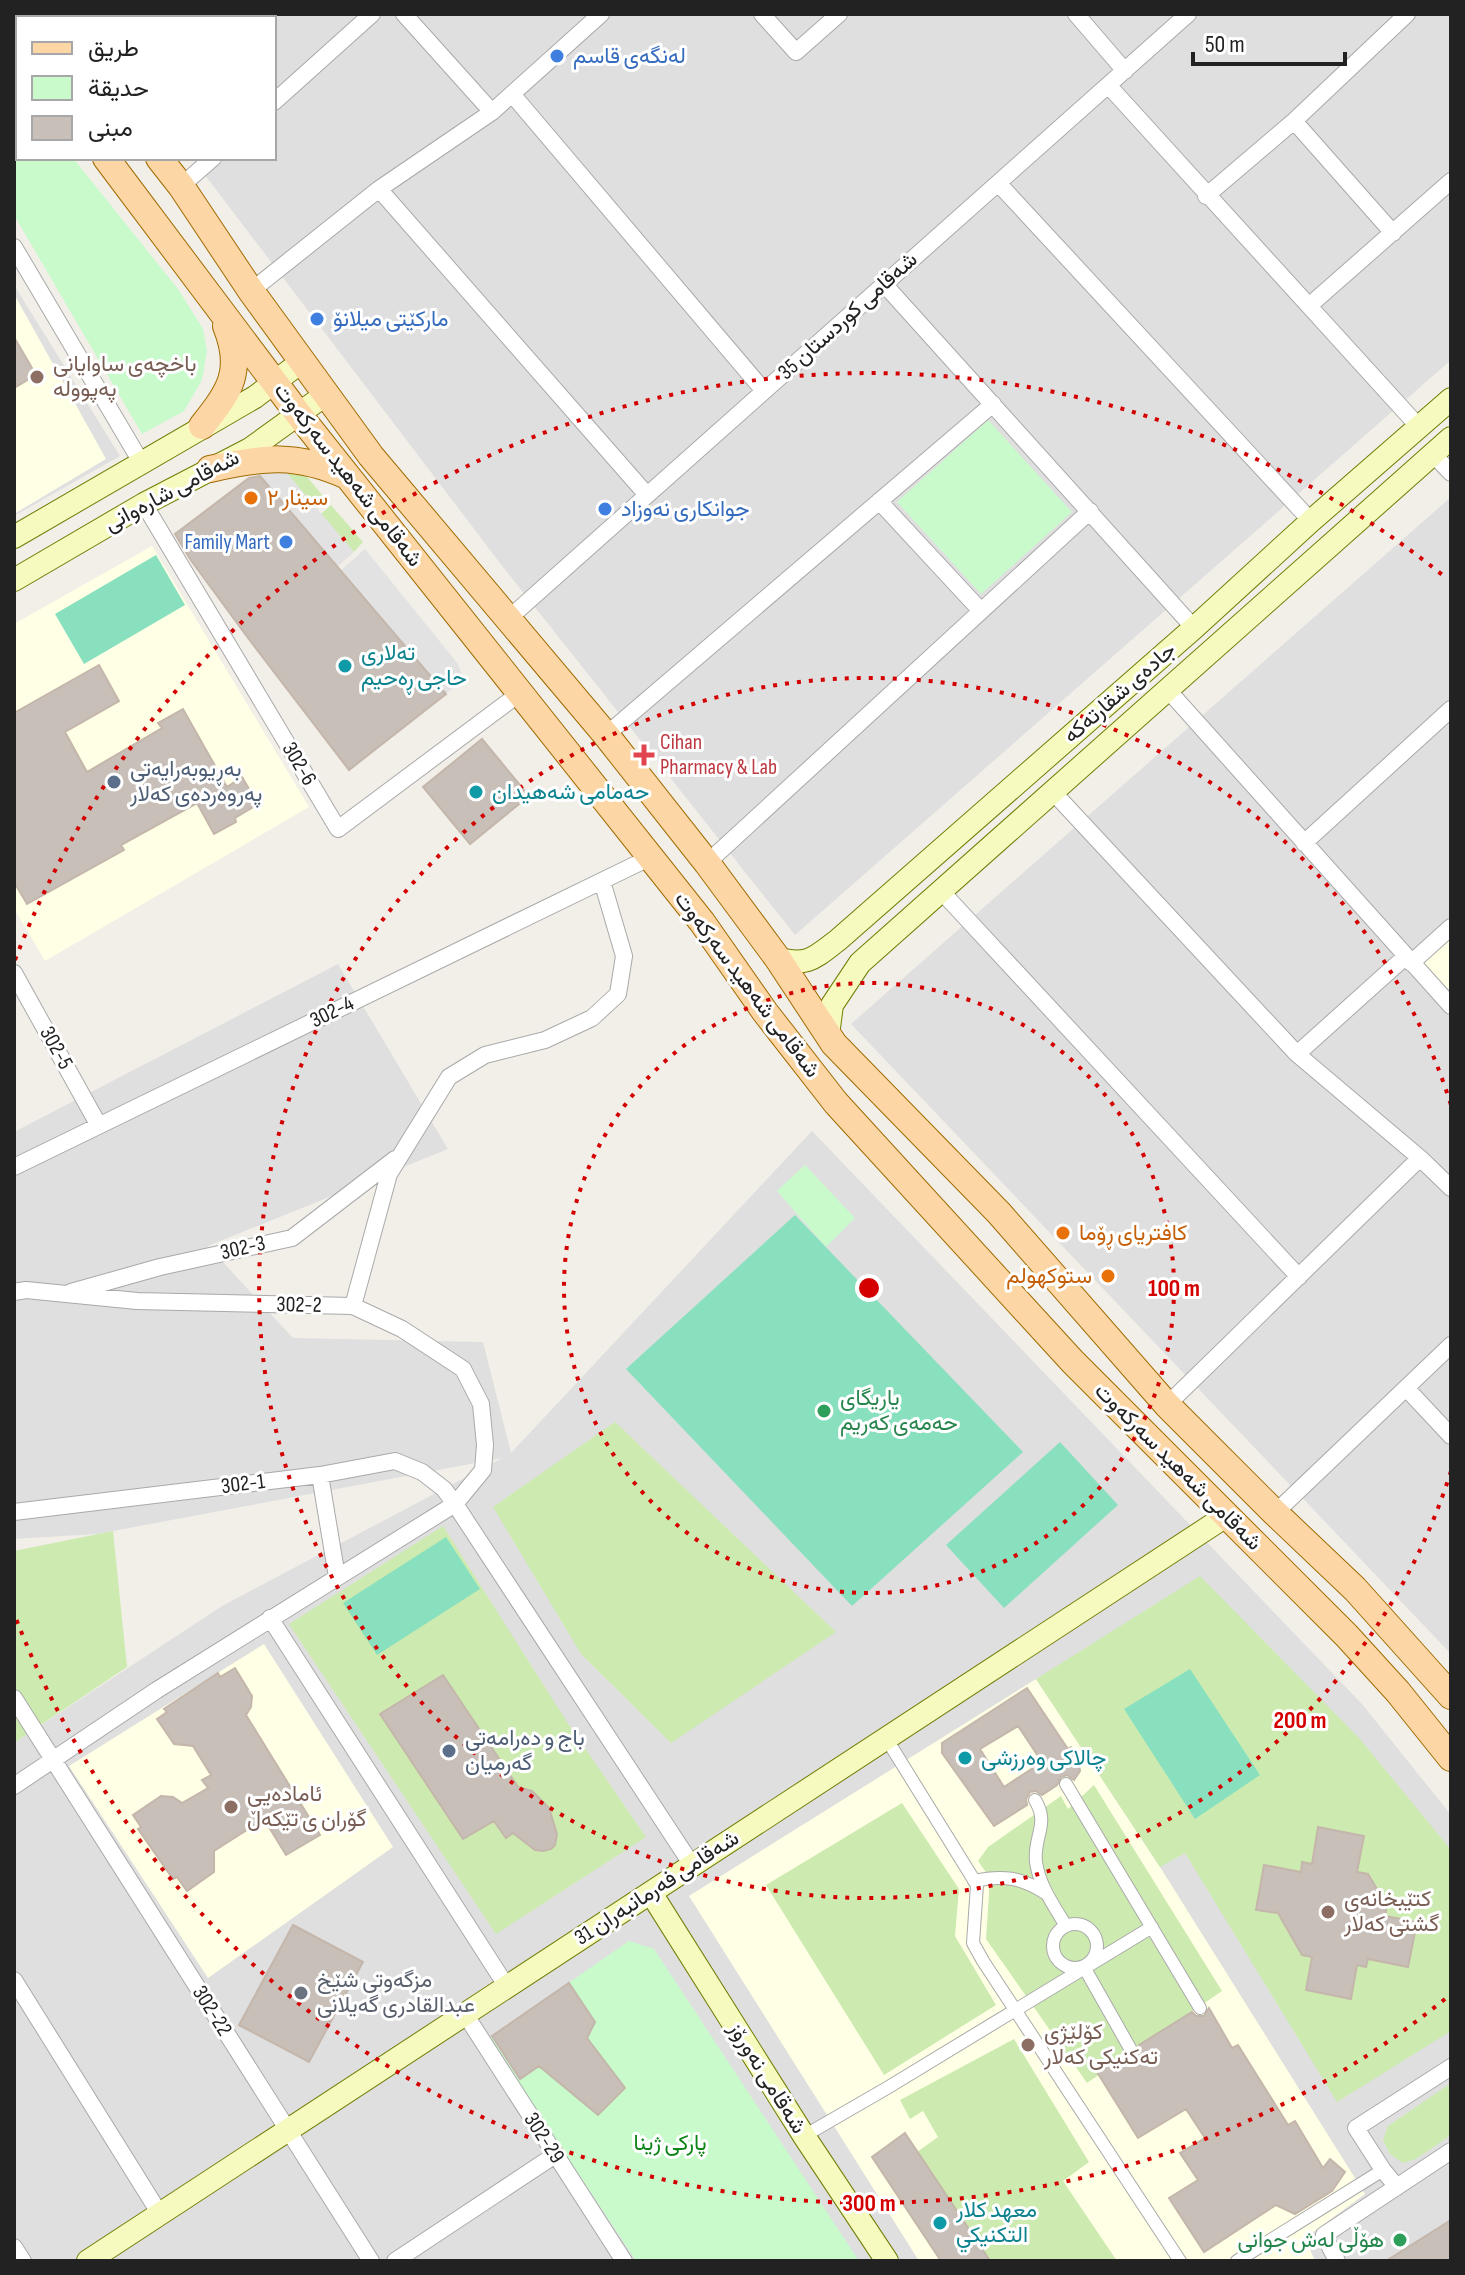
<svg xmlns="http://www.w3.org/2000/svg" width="1465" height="2275" viewBox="0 0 1465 2275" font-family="'Sofia Sans Condensed',Vazirmatn,sans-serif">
<rect width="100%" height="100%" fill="#f2efe9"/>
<path fill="#e0dfdf" d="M83 14H1451V360L795 935 503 567 192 158H274V18H86Z
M14 285 120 456 14 516Z
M1451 497V1654L851 1024Z
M338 964 448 1149 208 1246 293 1338 483 1342 511 1453 812 1131 1362 1704 1451 1815V2261H14V1743L222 1606 502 1458 97 1534 14 1539V1132Z"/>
<path fill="#ffffe5" d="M14 294 106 459 14 514Z
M152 546 309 807 45 961 14 908V624Z
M1451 936V992L1422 962Z
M264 1644 393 1847 208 1978 69 1766Z
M1036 1679 1160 1867 1365 2194 1305 2238 1315 2261H919L689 1896Z"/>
<path fill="#cdebb0" d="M285 471 304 473 327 501 317 509Z
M331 505 363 542 354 552 321 514Z
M615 1422 836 1632 671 1743 581 1654 493 1507Z
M443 1526 567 1722 646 1837 496 1934 289 1624Z
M113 1531 127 1667 14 1743V1551Z
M1200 1576 1360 1739 1451 1850V2031L1337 2102 1185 1853 1160 1867 1036 1679Z
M1094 1785 1222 1991 1087 2083 986 1939 990 1878 978 1861 988 1847 1061 1796 1068 1809Z
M902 1803 959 1889 955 1936 996 2005 884 2075 766 1885Z
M1014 2039 1089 2162 1063 2181 1117 2261H980L986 2255 917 2152 938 2137 923 2111 910 2119 900 2100Z
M1451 2083V2135L1416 2159 1403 2163 1390 2154 1383 2140 1388 2126Z"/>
<path fill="#c8facc" d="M14 84 18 89V158H73L178 289 203 329 207 351 202 380 184 411 142 434 14 215Z
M988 420 1072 512 981 594 897 502Z
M805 1165 855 1218 826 1247 777 1191Z
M629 1941 654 1949 859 2261H636L489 2038Z"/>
<path fill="#88e0be" d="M156 555 185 605 84 664 55 614Z
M795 1215 1023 1452 852 1606 626 1369Z
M1060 1442 1118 1505 1004 1608 946 1545Z
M446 1537 480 1589 377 1655 343 1603Z
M1190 1669 1260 1775 1195 1819 1124 1709Z"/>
<path fill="#e2e2e2" d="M285 471 354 552 336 568 257 472Z
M365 549 458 664 463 678 446 694 340 571Z"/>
<path fill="#c7bfb8" stroke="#c4b6ab" stroke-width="2" fill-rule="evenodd" d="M14 337 36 375 14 388Z
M260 476 446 694 349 770 248 638 190 559 175 534 249 478Z
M99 665 119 701 65 732 87 772 162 728 158 723 183 709 227 787 242 777 258 804 235 818 236 822 214 834 197 803 121 845 124 850 27 904 14 882V713Z
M482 739 529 796 470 844 423 787Z
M235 1668 252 1696 251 1707 246 1715 320 1835 286 1855 264 1819 214 1851V1872L187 1891 177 1877 173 1879 138 1829 141 1827 133 1815 161 1796 173 1797 182 1803 208 1788 202 1780 211 1775 193 1746 174 1744 157 1719 167 1712 164 1709 218 1673 220 1677Z
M443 1675 518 1787 532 1791 549 1808 557 1834 555 1845 551 1849 543 1851 535 1850 513 1833 506 1838 494 1821 463 1839 380 1714Z
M1027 1688 1068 1749 1071 1747 1078 1757 1080 1771 1074 1780 1067 1775 1061 1777 1057 1785 1042 1795 1036 1791 1030 1792 1026 1799 1027 1805 994 1826 942 1753V1743ZM1018 1726 1042 1762 1004 1787 980 1749Z
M1318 1827 1364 1836 1357 1872 1368 1874 1387 1906 1385 1916 1417 1922 1408 1967 1368 1959 1366 1967 1357 1965 1351 1999 1306 1990 1312 1957 1302 1955 1278 1913 1256 1910 1264 1865 1301 1872 1302 1862 1312 1864Z
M293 1925 363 1962 309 2062 239 2025Z
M569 1983 595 2022 587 2038 625 2088 598 2115 539 2066 520 2079 492 2036Z
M1209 2008 1232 2048 1238 2045 1288 2125 1295 2121 1323 2168 1330 2159 1345 2172 1332 2191 1295 2214 1276 2205 1204 2252 1169 2198 1198 2180 1180 2153 1205 2138 1186 2109 1138 2138 1097 2072 1124 2055 1130 2059 1136 2057 1140 2051 1139 2045 1192 2012 1196 2016H1204Z
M905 2133 947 2196 990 2261H941L872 2157Z
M1451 2220V2261H1386Z"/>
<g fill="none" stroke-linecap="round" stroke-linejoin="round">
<g stroke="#a9a9a9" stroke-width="14">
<path id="pedestrian" d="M886 1738 977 1885 973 1943 983 1961 1180 2261
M1066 1784 1200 2008
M1035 1800C1050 1824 1033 1837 1036 1862 1039 1885 1054 1906 1066 1926
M974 1881C1002 1875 1021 1877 1045 1893
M1053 1946a22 22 0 1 1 44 0a22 22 0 1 1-44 0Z
M1084 1967 1131 2050
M804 2136 887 2088 1152 1927
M1237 2261 1383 2170"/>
</g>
<g stroke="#a9a9a9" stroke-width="18">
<path id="minor" d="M192 14 196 18
M404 14 492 112
M762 14 796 52 839 14
M1076 14 1125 71
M1108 85 1419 427
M512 94 764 391
M274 102 372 14
M1294 121 1393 233
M998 183 1311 521
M181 186 213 158
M379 189 647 495
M1206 196 1294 121 1407 14
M14 247 141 462
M884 284 1194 628
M251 291 379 189 492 112 601 14
M1310 305 1451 181
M1433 454 1451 473
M879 501 981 611
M144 504 338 829 520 693
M508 619 1188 14
M1167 689 1451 1006
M606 735 993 404
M1054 793 1297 1054 1420 1158 1451 1188
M1304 843 1451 709
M707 863 1090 511
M942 892 1299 1277
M1411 963 1451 927
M14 973 98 1124
M1297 1054 1405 957
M14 1167 651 857
M14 1292 26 1290 137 1301 353 1306 402 1329 463 1369 481 1404 485 1445 483 1470 455 1504 157 1690 14 1786
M71 1292 160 1267 292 1238 395 1159
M353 1306 389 1174 449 1077 485 1055 545 1040 592 1018 618 994 624 956 602 881
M1406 1388 1451 1436
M1167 1405 1420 1158
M320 1475 337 1577
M14 1512 320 1475 395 1461 422 1472 444 1489 455 1504 692 1865
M1275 1513 1451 1345
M270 1618 507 1987
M14 1698 371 2261
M14 1980 160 2214
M465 2014 624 2261
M1397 2187 1383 2170 1356 2128 1451 2067
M14 2247 23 2261
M395 2261 555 2155
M1337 2261 1324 2235 1451 2151"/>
</g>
<g stroke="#707d05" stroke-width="24">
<path id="secondary" d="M14 537 255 397 301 362
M14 580 144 504 250 449 325 395
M778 959C809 966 814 958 838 940L1194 628 1311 521 1451 399
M828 1035 832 1005 860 963 1451 438
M651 1893 804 2136 887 2261
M88 2261 1226 1516"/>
</g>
<g stroke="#a06b00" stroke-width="28">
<path id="primary" d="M47 14 50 18
M14 39 18 45
M106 158 299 415 702 922 765 1012 836 1103 1073 1362 1347 1636 1398 1692 1451 1758
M159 158 181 186 251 291 371 456 606 735 707 863 778 959 834 1044 999 1213 1167 1405 1275 1513 1355 1589 1451 1696
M202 426C230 391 244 371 226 326
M210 469C263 457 296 453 347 476"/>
</g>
<use href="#pedestrian" stroke="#fff" stroke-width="12"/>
<use href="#minor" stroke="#fff" stroke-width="16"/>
<use href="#secondary" stroke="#f7fabf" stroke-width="22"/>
<use href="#primary" stroke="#fcd6a4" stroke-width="26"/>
</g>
<g fill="none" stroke="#d40000" stroke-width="4" stroke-dasharray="4 8">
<circle cx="869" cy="1288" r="305"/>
<path d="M1451 1471A610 610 0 1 1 1451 1105"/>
<path d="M1445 1999A915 915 0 0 1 15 1616M15 960A915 915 0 0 1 1445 577"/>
</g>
<g fill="#3f7fe0" stroke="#fff" stroke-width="3">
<circle cx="557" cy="56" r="8"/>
<circle cx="317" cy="319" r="8"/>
<circle cx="605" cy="509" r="8"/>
<circle cx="286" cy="542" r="8"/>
</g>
<g fill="#8d6e63" stroke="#fff" stroke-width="3">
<circle cx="37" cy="377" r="8"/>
<circle cx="231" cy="1807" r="8"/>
<circle cx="1328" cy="1912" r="8"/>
<circle cx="1028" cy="2045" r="8"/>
</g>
<g fill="#e8710a" stroke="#fff" stroke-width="3">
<circle cx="251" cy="498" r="8"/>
<circle cx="1063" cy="1233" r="8"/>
<circle cx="1108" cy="1276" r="8"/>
</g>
<g fill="#0f9aa8" stroke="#fff" stroke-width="3">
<circle cx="345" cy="666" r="8"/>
<circle cx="476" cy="792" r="8"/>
<circle cx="965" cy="1758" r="8"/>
<circle cx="940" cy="2223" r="8"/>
</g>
<path fill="#e0444e" stroke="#fff" stroke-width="3" d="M640 743h8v8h8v8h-8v8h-8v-8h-8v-8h8z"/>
<g fill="#5c6f8a" stroke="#fff" stroke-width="3">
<circle cx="114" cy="782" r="8"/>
<circle cx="449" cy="1751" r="8"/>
</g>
<g fill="#2e9e5b" stroke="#fff" stroke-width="3">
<circle cx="824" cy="1411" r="8"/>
<circle cx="1400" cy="2240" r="8"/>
</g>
<circle fill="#6b7280" stroke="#fff" stroke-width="3" cx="301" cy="1993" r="8"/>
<g text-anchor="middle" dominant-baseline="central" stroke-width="6" stroke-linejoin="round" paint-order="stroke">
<g font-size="22" fill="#366cbe" stroke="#fff" text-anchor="start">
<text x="573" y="56">لەنگەی قاسم</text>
<text x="333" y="319">مارکێتی میلانۆ</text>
<text x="621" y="509">جوانکاری نەوزاد</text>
<text x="270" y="542" text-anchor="end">Family Mart</text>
</g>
<g font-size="22" fill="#222" stroke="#fff">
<text transform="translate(848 316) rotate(-42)">شەقامی کوردستان 35</text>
<text transform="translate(348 475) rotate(52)">شەقامی شەهید سەرکەوت</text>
<text transform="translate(172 491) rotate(-28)">شەقامی شارەوانی</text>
<text transform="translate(1120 693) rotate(-41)">جادەی شقارتەکە</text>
<text transform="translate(299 764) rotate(59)">302-6</text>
<text transform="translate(747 985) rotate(53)">شەقامی شەهید سەرکەوت</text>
<text transform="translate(332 1012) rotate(-26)">302-4</text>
<text transform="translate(56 1048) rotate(61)">302-5</text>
<text transform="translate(243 1248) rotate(-13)">302-3</text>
<text transform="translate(299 1305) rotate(1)">302-2</text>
<text transform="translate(1178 1467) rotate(45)">شەقامی شەهید سەرکەوت</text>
<text transform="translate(243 1484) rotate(-7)">302-1</text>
<text transform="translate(657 1888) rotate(-33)">شەقامی فەرمانبەران 31</text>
<text transform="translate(212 2011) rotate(58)">302-22</text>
<text transform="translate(767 2078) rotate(58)">شەقامی نەورۆز</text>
<text transform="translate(544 2138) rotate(57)">302-29</text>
</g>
<g font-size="22" fill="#785e54" stroke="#fff" text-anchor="start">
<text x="53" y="364">باخچەی ساوایانی<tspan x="53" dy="25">پەپوولە</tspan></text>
<text x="247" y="1794">ئامادەیی<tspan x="247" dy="25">گۆران ی تێکەڵ</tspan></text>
<text x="1344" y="1899">کتێبخانەی<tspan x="1344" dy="25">گشتی کەلار</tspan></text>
<text x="1044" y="2032">کۆلێژی<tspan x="1044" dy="25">تەکنیکی کەلار</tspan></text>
</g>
<g font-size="22" fill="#c56008" stroke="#fff" text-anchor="start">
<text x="267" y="498">سینار ٢</text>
<text x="1079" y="1233">کافتریای ڕۆما</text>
<text x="1092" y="1276" text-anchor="end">ستوكهولم</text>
</g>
<g font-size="22" fill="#0d838f" stroke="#fff" text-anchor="start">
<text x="361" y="653">تەلاری<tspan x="361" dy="25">حاجی ڕەحیم</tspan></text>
<text x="492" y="792">حەمامی شەهیدان</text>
<text x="981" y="1758">چالاکی وەرزشی</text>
<text x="956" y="2210">معهد كلار<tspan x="956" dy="25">التكنيكي</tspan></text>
</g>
<g font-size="22" fill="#be3a42" stroke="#fff" text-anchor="start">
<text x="660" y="742">Cihan<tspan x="660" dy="25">Pharmacy &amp; Lab</tspan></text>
</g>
<g font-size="22" fill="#4e5e75" stroke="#fff" text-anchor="start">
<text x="130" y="769">بەڕیوبەرایەتی<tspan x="130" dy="25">پەروەردەی کەلار</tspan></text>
<text x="465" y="1738">باج و دەرامەتی<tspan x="465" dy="25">گەرمیان</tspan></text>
</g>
<g font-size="22" fill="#27864d" stroke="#fff" text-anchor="start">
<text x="840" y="1398">یاریگای<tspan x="840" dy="25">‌حەمەی کەریم</tspan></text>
<text x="1384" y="2240" text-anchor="end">هۆڵی لەش جوانی</text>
</g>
<g font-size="22" fill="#5b616d" stroke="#fff" text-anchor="start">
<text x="317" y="1980">مزگەوتی شێخ<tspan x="317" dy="25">عبدالقادری گەیلانی</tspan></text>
</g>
<g font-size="22" fill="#0c8416" stroke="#fff">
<text x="670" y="2143">پارکی ژینا</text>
</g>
</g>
<circle cx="869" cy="1288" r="12" fill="#d40000" stroke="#fff" stroke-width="4"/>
<g font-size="24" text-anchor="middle" font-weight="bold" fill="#d40000" stroke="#fff" stroke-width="6" stroke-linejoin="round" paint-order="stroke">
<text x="1174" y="1296">100 m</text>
<text x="1300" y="1728">200 m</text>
<text x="869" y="2211">300 m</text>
</g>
<rect width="1465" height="2275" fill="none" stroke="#222222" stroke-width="32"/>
<rect x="16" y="16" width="260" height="144" fill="#ffffff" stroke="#a7a7a7" stroke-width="2"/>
<rect x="32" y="42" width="40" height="12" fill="#fcd6a4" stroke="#a7a7a7" stroke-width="2"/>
<text x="88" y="56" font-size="24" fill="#222222">طريق</text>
<rect x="32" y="76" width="40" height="24" fill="#c8facc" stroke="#a7a7a7" stroke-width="2"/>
<text x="88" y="96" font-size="24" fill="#222222">حديقة</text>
<rect x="32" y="116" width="40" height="24" fill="#c7bfb8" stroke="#a7a7a7" stroke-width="2"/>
<text x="88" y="136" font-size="24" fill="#222222">مبنى</text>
<path d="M1193 52v12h152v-12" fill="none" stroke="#222222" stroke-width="4"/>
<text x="1205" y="52" font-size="24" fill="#222222" stroke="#ffffff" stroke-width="6" paint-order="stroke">50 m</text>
</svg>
